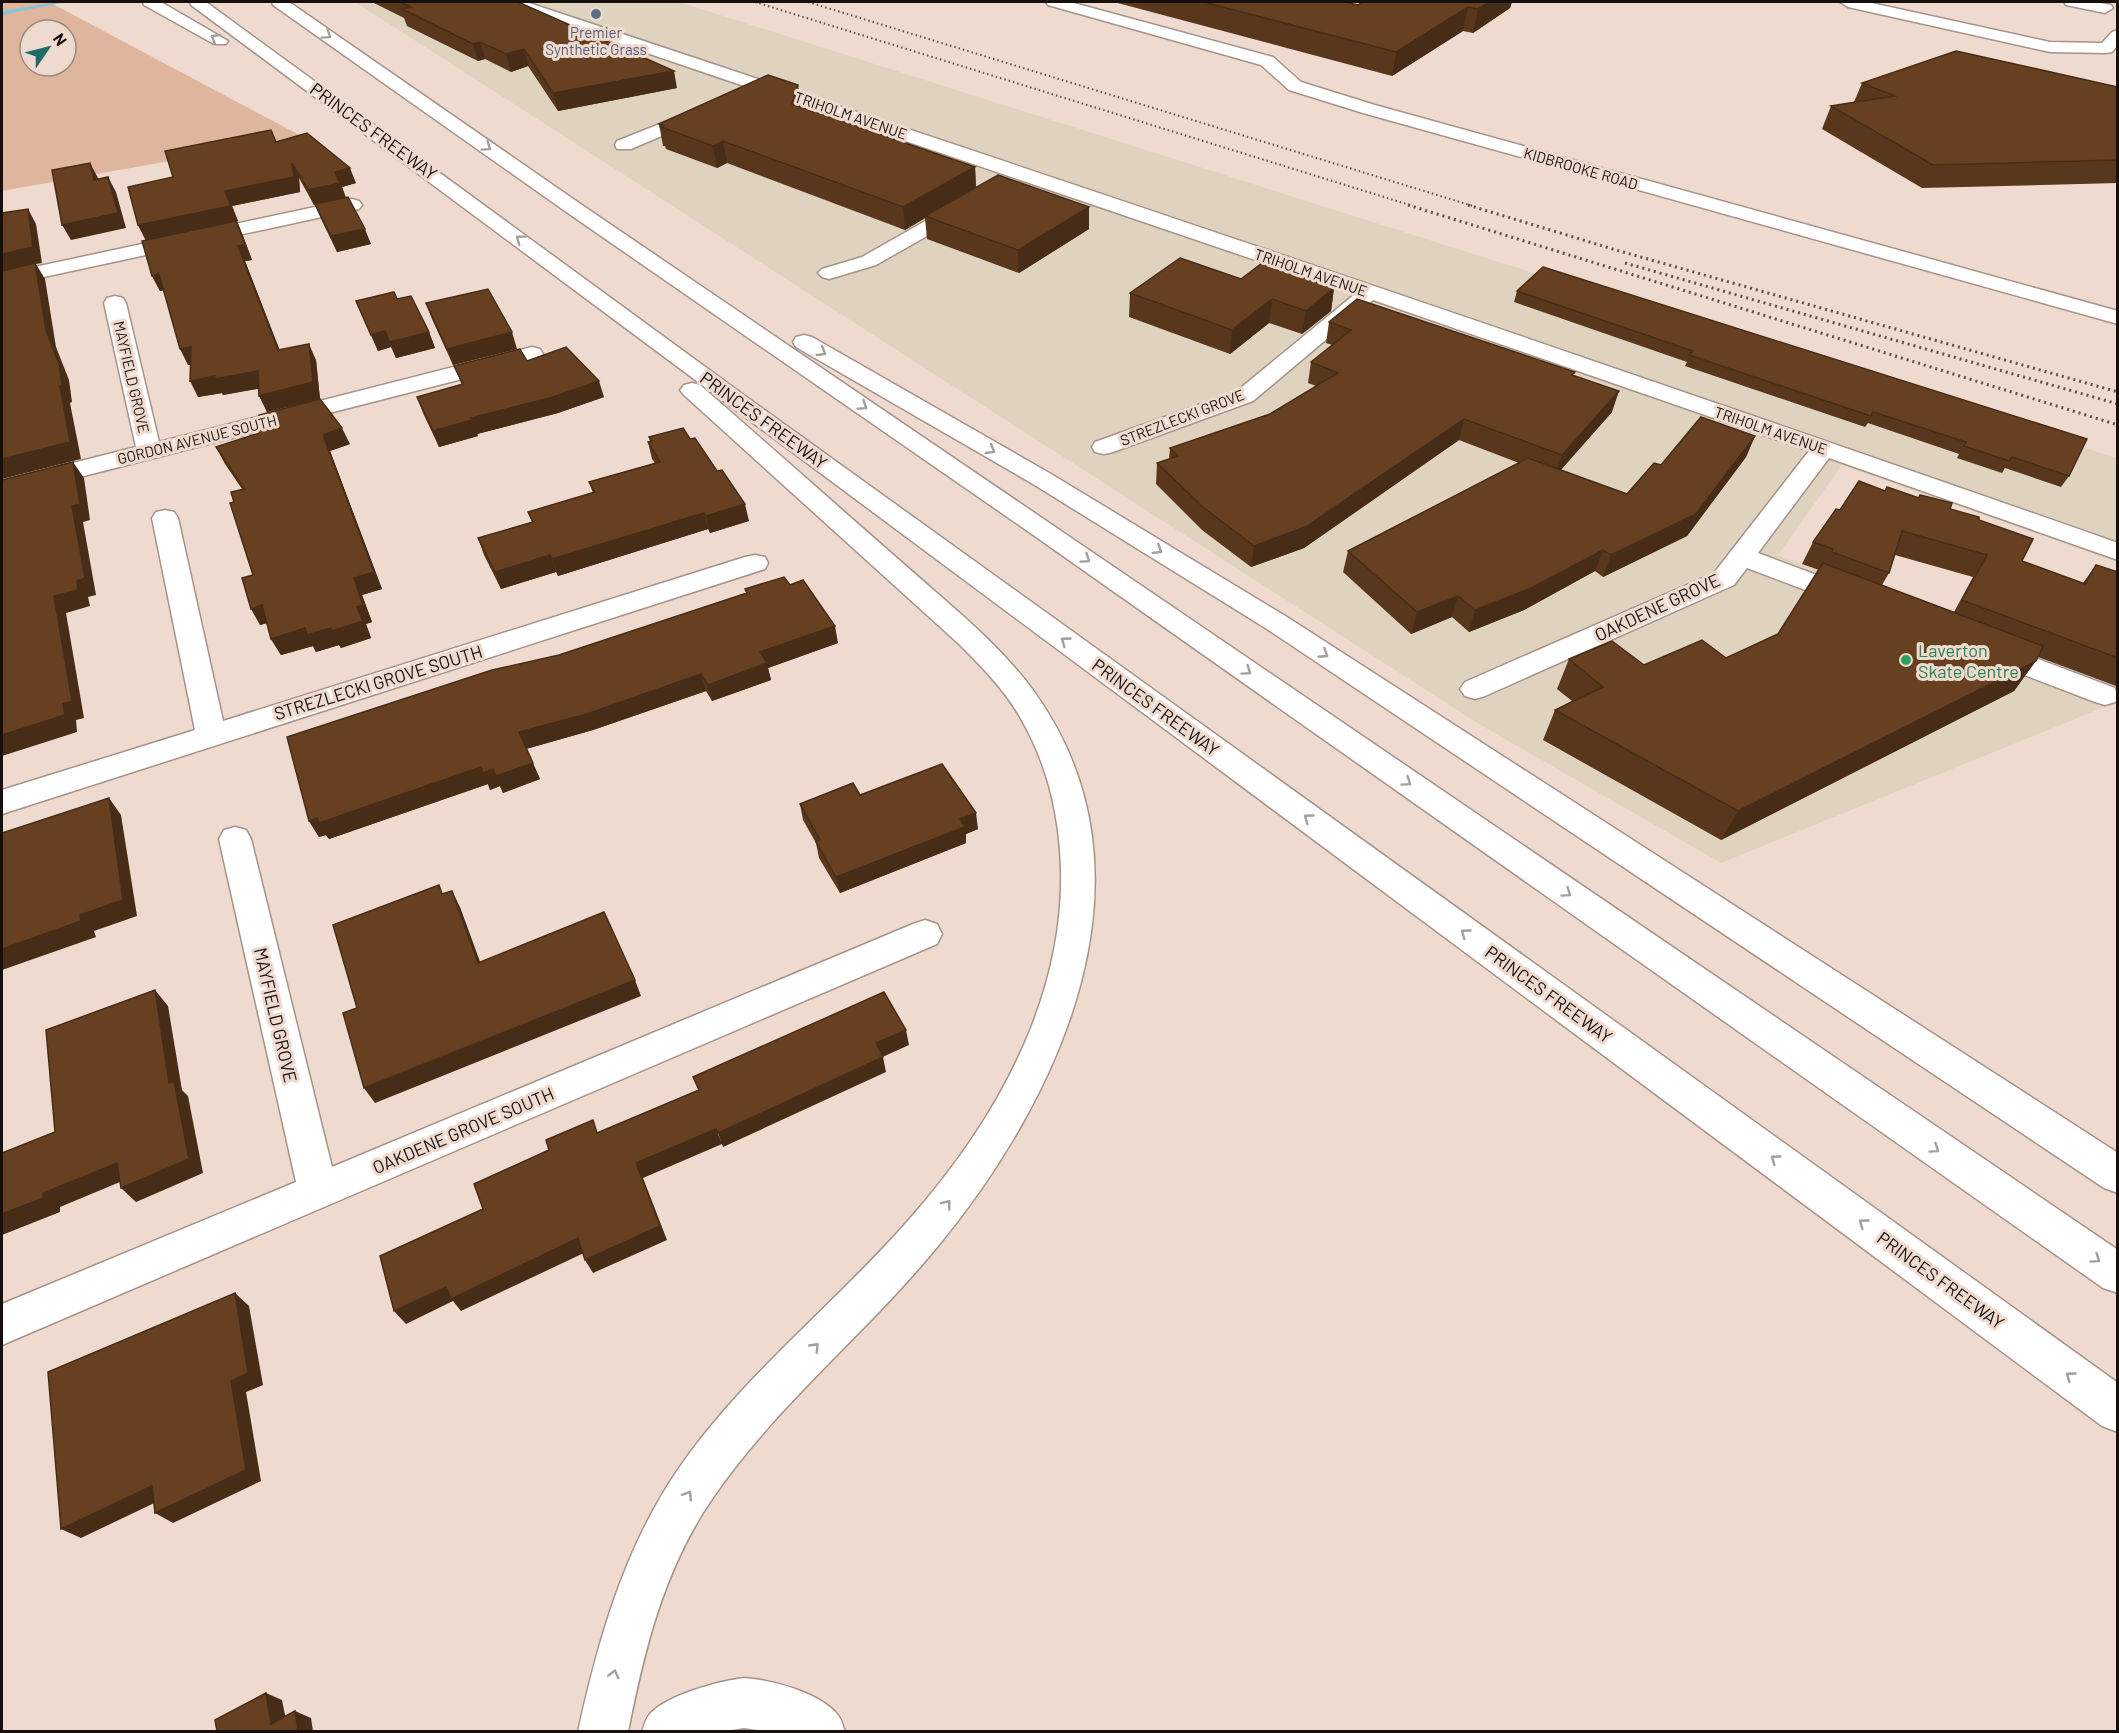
<svg xmlns="http://www.w3.org/2000/svg" width="2119" height="1733" viewBox="0 0 2119 1733" font-family="Barlow,sans-serif">
<rect width="100%" height="100%" fill="#efdacf"/>
<path fill="#dfd3bf" d="M355 2H679L2117 458V562L1842 465 1778 555 1946 619 1943 625 2117 691V702L1721 863 1479 724Z"/>
<path fill="#e0b59e" fill-rule="evenodd" d="M2 2H49L303 137 2 191ZM30 30H66V66H30Z"/>
<g fill="none" stroke-linecap="round" stroke-linejoin="round">
<path fill="#84c5d6" fill-rule="evenodd" d="M56 2H66L2 15V11Z"/>
<g stroke="#a59288" stroke-width="3">
<path id="minor" d="M504 2H526C1058 178 1589 357 2118 543V560L1829 458 1758 553 1862 592 1866 598 1862 604 1852 607 1842 604 1747 568 1734 585 1485 696 1475 699 1465 696 1460 689 1465 682 1714 573 1809 451 1373 300 1253 401 1113 452 1104 454 1095 452 1092 447 1095 442 1237 391 1355 294 506 5Z
M1046 2H1070L1273 57 1301 82 1375 105 2118 311V324L1363 113 1289 90 1261 65 1048 5Z
M1840 2H1867L2050 42 2102 43 2112 32 2118 30V45L2112 52 2106 53 2050 52 1848 7Z
M2064 2H2095L2111 5 2113 8 2105 13 2066 5Z
M700 108 706 109 709 113 706 117 631 149H617L615 145 617 141Z
M352 199 359 201 362 205 359 209 2 286V274Z
M964 201 971 203 974 207 971 211 876 265 829 279 822 277 818 273 822 269 862 257 957 203Z
M115 296 123 298 126 303 159 442 532 347 540 349 543 354 540 359 2 497V481L136 447 104 303 107 298Z
M165 510 174 512 178 518 223 721 745 557 755 555 765 557 768 563 765 569 2 814V790L195 730 152 518 156 512Z
M1990 641 2115 688 2118 699 2115 702 2105 705 2095 702 1980 658 1976 651 1980 644Z
M235 827 246 830 251 839 332 1167 913 924 925 920 937 924 942 934 937 944 2 1345V1304L296 1182 219 839 224 830Z"/>
</g>
<g stroke="#a59288" stroke-width="3">
<path id="major" d="M744 1678C771 1680 818 1692 837 1714 841 1718 843 1726 845 1732H771L744 1728 720 1732H642C644 1726 646 1718 650 1714 667 1695 719 1681 744 1678Z"/>
</g>
<g stroke="#a59288" stroke-width="3">
<path id="highway" d="M143 2H161L228 41 226 44H214L144 5Z
M190 2H206L745 396 2118 1383V1432L2102 1426 191 5Z
M272 2H289L579 203 2118 1250V1293L2103 1288 1029 532 565 211 273 5Z
M804 335 812 337 1051 474 1287 617 2118 1153V1193L2104 1188 1267 629 1033 484 796 347 793 342 796 337Z
M692 383 700 385C769 445 837 506 906 566 951 606 1000 644 1035 693 1164 874 1062 1095 938 1246 866 1334 776 1405 712 1499 664 1569 644 1650 628 1732H578C598 1641 624 1549 677 1471 741 1377 832 1307 906 1223 1006 1111 1084 966 1055 812 1049 779 1037 746 1020 717 1004 689 981 666 959 644L684 395 680 390 684 385Z"/>
</g>
<use href="#minor" fill="#fff" fill-rule="evenodd"/>
<use href="#major" fill="#fff" fill-rule="evenodd"/>
<use href="#highway" fill="#fff" fill-rule="evenodd"/>
<path stroke="#5d514b" stroke-width="2" stroke-dasharray="1.5 3" stroke-linecap="butt" d="M755 2 1413 206
M808 2 1473 206"/>
<path stroke="#5d514b" stroke-width="3" stroke-dasharray="2 4" stroke-linecap="butt" d="M1408 205 2118 425
M1468 205 1616 250 2118 392
M1625 263 2118 404"/>
</g>
<path fill="#58371c" fill-rule="evenodd" d="M372 2H518L677 88 558 111 528 66 511 72 485 59 478 61 407 26 404 18Z
M1114 2H1345L1358 5 1363 2H1512L1510 8 1473 33 1463 31 1392 76Z
M1862 83 2118 87V183L1922 188 1822 129 1831 106 1854 102Z
M801 107 975 167 976 188 1089 229 1019 273 927 239 925 218 905 230 727 163 717 168 666 149 665 146H663L659 124Z
M276 142 356 183 342 187 346 198 371 244 337 252 321 219 315 205H314L299 178 300 192 232 206 238 221H237L243 236 252 260 245 261 279 350 316 360 320 399 267 412 258 389 223 395 222 393 198 397 190 365H188L163 290 160 291 152 276 146 240 138 225 173 177Z
M1241 279 1334 288 1331 311 1302 334 1269 323 1230 354 1129 317 1130 293Z
M1517 291 2069 476 2061 487 2005 468 2002 473 1957 458 1959 454 1868 423 1865 427 1685 366 1687 362 1514 302Z
M397 299 429 332 435 348 396 358 391 347 378 351 356 301Z
M426 303 517 349 453 365 432 319Z
M1329 322 1574 376 1612 412 1561 470 1627 494 1661 465 1755 436 1746 457 1687 536 1603 577 1595 571 1524 610 1469 632 1452 617 1411 634 1343 572 1348 551 1519 463 1459 440 1304 548 1251 567 1202 530 1156 484 1157 463 1169 459 1170 448 1270 414 1316 386 1308 383 1311 362 1332 345 1326 343Z
M527 361 604 397 558 413 477 434 478 436 439 447 423 413 417 397 462 385 454 366Z
M649 437 690 439 749 521 710 533 708 529 558 576 556 572 501 589 484 555 478 538 532 522 528 512 593 493 589 482 655 463 652 459 648 442H650Z
M350 444 330 451 382 589 362 595 372 622 366 624 371 638 341 648 339 645 316 652 313 646 281 655 271 639 267 623 260 625 253 575 234 502 242 489 225 464 216 447Z
M1885 491 1918 498 1920 495 1950 509 1979 520 2022 561 2083 583 2096 565 2118 591V690L2116 686 2038 657 2014 691 1721 840 1543 740 1555 710 1572 701 1557 689 1569 659 1644 665 1726 658 1778 634 1819 570 1802 564 1813 542 1840 510ZM1895 555 1973 577 1954 612 1882 585 1889 573Z
M790 585 838 643 768 668 771 680 712 701 706 691 593 730 526 749 540 779 503 793 500 786 490 790 488 784 329 839 326 835 319 837 309 821 559 655 746 593 745 589Z
M860 795 978 829 966 834V843L840 893 819 858 816 843 803 820 800 804Z"/>
<path fill="#472d17" d="M1489 2H1512L1510 8 1473 33 1478 9Z
M1468 7 1463 31 1392 76 1396 52Z
M480 42 485 59 478 61 473 44Z
M524 49 528 66 511 72 506 54Z
M674 71 677 88 558 111 553 93Z
M798 85 801 107 792 104Z
M723 141 727 163 717 168 713 146Z
M90 163 98 178 102 195 94 180Z
M292 163 299 178 300 192 232 206 238 221H237L243 236 252 260 245 261 286 366 146 241 138 225Z
M975 167 976 189 925 216V218L905 230 903 207Z
M350 168 356 183 342 187 346 198 314 205 308 190 335 172Z
M108 177 116 192 126 228 71 240 62 225Z
M1089 207V229L1019 273 1018 250Z
M28 209 36 224 42 263 36 264 45 279 56 347 69 380 72 402 70 403 81 459 2 479V254Z
M365 229 371 244 337 252 331 236Z
M159 274 167 290 160 291 152 276Z
M1334 288 1331 311 1302 334 1306 311Z
M1272 299 1269 323 1230 354 1232 330Z
M385 331 391 347 378 351 371 335Z
M429 332 435 348 396 358 390 342Z
M512 332 517 349 453 365 447 349Z
M309 344 316 360 320 399 267 412 259 396Z
M191 347 199 363 188 365 180 349Z
M258 371 266 387 223 395 222 393 198 397 190 381 215 376Z
M599 381 604 397 558 413 477 434 478 436 439 447 433 431 471 418Z
M1619 391 1612 412 1555 476 1562 455Z
M1464 419 1459 440 1304 548 1251 567 1254 546Z
M342 428 350 444 330 451 382 589 362 595 372 622 366 624 371 638 341 648 339 645 316 652 313 646 281 655 271 639 357 607 323 435Z
M1755 436 1746 457 1687 536 1603 577 1611 555Z
M73 462 84 478 90 520 83 522 96 595 88 597 90 606 66 613 84 718 76 720 77 732 2 756V735L63 704 54 596 72 506Z
M745 504 749 521 710 533 706 516Z
M704 513 708 529 558 576 552 559Z
M1603 550 1595 571 1524 610 1469 632 1475 610Z
M550 555 556 572 501 589 495 572Z
M1458 596 1452 617 1411 634 1417 612Z
M262 605 271 622 260 625 251 609Z
M835 626 838 643 768 668 771 680 712 701 708 685 760 652Z
M2036 661 2014 691 1721 840 1738 811Z
M701 674 706 691 593 730 526 749 519 732Z
M533 763 540 779 503 793 500 786 490 790 488 784 329 839 326 835 319 837 309 821 481 767 493 769Z
M109 798 121 815 137 916 94 931 96 937 2 970V949L80 915Z
M976 813 978 829 966 834V843L840 893 836 877 960 819Z
M452 891 460 907 486 978 478 963Z
M635 980 641 996 375 1103 364 1088Z
M155 990 168 1006 182 1090 188 1096 203 1173 136 1202 121 1188 169 1083Z
M906 1030 909 1045 878 1059 876 1043Z
M883 1057 886 1072 723 1147 718 1133Z
M716 1129 722 1144 643 1178 667 1240 593 1273 585 1260 636 1163Z
M117 1163 132 1177 60 1207V1212L2 1235V1214L43 1193Z
M578 1238 586 1252 461 1311 453 1301 406 1324 394 1311 446 1287Z
M235 1293 249 1306 263 1385 246 1392 261 1481 173 1523 155 1513Z
M152 1486 169 1496 81 1538 61 1529Z
M266 1693 282 1700 288 1730 271 1724Z
M295 1711 311 1718 313 1731H298Z"/>
<path fill="#664021" stroke="#472d17" stroke-width="1.5" d="M400 2H518L674 71 553 93 524 49 506 54 480 42 473 44 402 9 411 7Z
M1203 2H1345L1358 5 1363 2H1489L1478 9 1468 7 1396 52Z
M1956 51 2118 87V160L1933 165 1831 106 1895 96 1862 83Z
M768 75 798 85 792 104 975 167 903 207 723 141 713 146 661 127 664 126 659 124Z
M271 130 276 142 307 133 350 168 335 172 340 183 308 190 292 163 294 177 225 191 231 206 138 225 128 187 173 177 165 151Z
M90 163 94 180 108 177 118 213 62 225 52 170Z
M998 175 1089 207 1018 250 925 216Z
M348 197 365 229 331 236 315 204Z
M28 209 33 247 2 254V213Z
M236 221 245 244 238 246 278 350 309 344 313 382 259 396 258 371 215 379V376L190 381 191 347 180 349 159 274 152 276 142 241Z
M1180 258 1241 279 1262 263 1334 288 1306 311 1272 299 1232 330 1130 293Z
M35 263 46 330 59 364 62 386H60L70 442 2 459V271Z
M1543 267 2087 439 2069 476 2012 457 2009 461 1964 446 1966 442 1873 412 1871 416 1689 355 1693 351 1517 291Z
M488 289 512 332 447 349 426 303Z
M394 292 397 299 411 296 429 332 390 342 385 331 371 335 356 301Z
M1357 299 1575 372 1572 375 1619 391 1562 455 1464 419 1307 526 1254 546 1204 508 1157 463 1178 456 1170 448 1270 414 1338 373 1311 362 1351 330 1329 322Z
M566 347 599 381 553 397 471 418 472 420 433 431 417 397 463 384 454 366 520 349 527 361Z
M320 399 342 428 323 435 374 572 354 578 363 605 357 607 363 621 332 631 331 628 307 635 305 628 271 639 262 605 251 609 242 578 253 575 230 503 234 502 231 492 244 489 216 447 259 433V415Z
M1701 417 1755 436 1696 514 1611 555 1603 550 1531 588 1475 610 1458 596 1417 612 1348 551 1528 458 1627 494 1654 463 1661 465Z
M683 428 690 439 695 438 717 471 722 470 745 504 706 516 704 513 552 559 550 555 495 572 478 538 533 522 528 512 595 492 589 482 660 462 648 442 652 441 649 437Z
M73 462 80 504 72 506 85 578 77 581 78 590 54 596 72 701 63 704 65 715 2 735V480Z
M1859 481 1885 491 1887 487 1919 498 1920 495 1952 503 1950 509 1979 517V520L2033 539 2022 561 2085 584 2096 565 2118 572V658L1962 600 1987 555 1902 531 1889 573 1832 552 1833 549 1813 542 1836 509 1840 510Z
M1823 563 2043 646 2036 661 1738 811 1555 710 1603 687 1569 659 1612 641 1644 665 1702 640 1726 658 1778 634Z
M784 577 790 585 803 580 835 626 760 652 767 663 708 685 701 674 587 714 519 732 533 763 496 776 493 769 483 773 481 767 319 823 317 818 309 821 287 737 492 670 559 655 747 593 745 589Z
M942 764 976 813 960 819 965 827 836 877 816 842 820 840 800 804 853 783 860 795Z
M109 798 123 900 80 915 81 921 2 949V833Z
M439 885 442 894 452 891 478 963 604 912 635 980 364 1088 343 1013 357 1008 333 925Z
M155 990 169 1083 174 1081 189 1159 121 1188 117 1163 43 1193V1198L2 1214V1153L55 1132 46 1030Z
M884 992 906 1030 876 1043 883 1057 718 1133 716 1129 636 1163 660 1226 585 1260 578 1238 451 1299 446 1287 394 1311 380 1256 483 1209 474 1184 549 1150 546 1140 593 1120 597 1133 699 1090 693 1077Z
M235 1293 248 1373 231 1381 246 1470 155 1513 152 1486 61 1529 48 1372Z
M266 1693 271 1724 295 1711 298 1731H217L215 1720Z"/>
<defs><path id="oneway-chevron" d="M-2-3.5L2.5 0L-2 3.5" fill="none" stroke-width="1.6" stroke-linecap="round" stroke-linejoin="round" transform="scale(1.5)"/></defs>
<g stroke="#a29f9e">
<use href="#oneway-chevron" transform="translate(327 35) rotate(35)"/>
<use href="#oneway-chevron" transform="translate(215 38) rotate(-150)"/>
<use href="#oneway-chevron" transform="translate(487 147) rotate(35)"/>
<use href="#oneway-chevron" transform="translate(520 239) rotate(-143)"/>
<use href="#oneway-chevron" transform="translate(822 352) rotate(30)"/>
<use href="#oneway-chevron" transform="translate(863 406) rotate(34)"/>
<use href="#oneway-chevron" transform="translate(991 450) rotate(30)"/>
<use href="#oneway-chevron" transform="translate(1158 550) rotate(32)"/>
<use href="#oneway-chevron" transform="translate(1086 559) rotate(35)"/>
<use href="#oneway-chevron" transform="translate(1065 641) rotate(-144)"/>
<use href="#oneway-chevron" transform="translate(1324 654) rotate(33)"/>
<use href="#oneway-chevron" transform="translate(1247 671) rotate(35)"/>
<use href="#oneway-chevron" transform="translate(1407 782) rotate(35)"/>
<use href="#oneway-chevron" transform="translate(1308 818) rotate(-144)"/>
<use href="#oneway-chevron" transform="translate(1567 893) rotate(35)"/>
<use href="#oneway-chevron" transform="translate(1465 933) rotate(-144)"/>
<use href="#oneway-chevron" transform="translate(1935 1149) rotate(34)"/>
<use href="#oneway-chevron" transform="translate(1775 1159) rotate(-144)"/>
<use href="#oneway-chevron" transform="translate(947 1204) rotate(-52)"/>
<use href="#oneway-chevron" transform="translate(1863 1223) rotate(-144)"/>
<use href="#oneway-chevron" transform="translate(2096 1259) rotate(34)"/>
<use href="#oneway-chevron" transform="translate(815 1347) rotate(-46)"/>
<use href="#oneway-chevron" transform="translate(2070 1376) rotate(-144)"/>
<use href="#oneway-chevron" transform="translate(688 1495) rotate(-58)"/>
<use href="#oneway-chevron" transform="translate(614 1674) rotate(-76)"/>
</g>
<circle fill="#5c6f8a" stroke="#efdacf" stroke-width="2" cx="596" cy="14" r="6"/>
<circle fill="#2e9e5b" stroke="#efdacf" stroke-width="2" cx="1906" cy="660" r="6"/>
<g text-anchor="middle" dominant-baseline="central" stroke-width="6" stroke-linejoin="round" paint-order="stroke">
<g font-size="15" fill="#4e5e75" stroke="#efdacf">
<text x="596" y="32">Premier<tspan x="596" dy="17">Synthetic Grass</tspan></text>
</g>
<g font-size="15" fill="#160f0c" stroke="#efdacf">
<text transform="translate(851 115) rotate(19)">TRIHOLM AVENUE</text>
<text transform="translate(1581 168) rotate(16)">KIDBROOKE ROAD</text>
<text transform="translate(1311 272) rotate(19)">TRIHOLM AVENUE</text>
<text transform="translate(132 377) rotate(77)">MAYFIELD GROVE</text>
<text transform="translate(1182 417) rotate(-21)">STREZLECKI GROVE</text>
<text transform="translate(1771 430) rotate(19)">TRIHOLM AVENUE</text>
<text transform="translate(197 439) rotate(-14)">GORDON AVENUE SOUTH</text>
</g>
<g font-size="18" fill="#160f0c" stroke="#efdacf">
<text transform="translate(374 131) rotate(36)">PRINCES FREEWAY</text>
<text transform="translate(764 420) rotate(36)">PRINCES FREEWAY</text>
<text transform="translate(1657 607) rotate(-25)">OAKDENE GROVE</text>
<text transform="translate(378 682) rotate(-17)">STREZLECKI GROVE SOUTH</text>
<text transform="translate(1156 707) rotate(36)">PRINCES FREEWAY</text>
<text transform="translate(1549 994) rotate(36)">PRINCES FREEWAY</text>
<text transform="translate(276 1015) rotate(77)">MAYFIELD GROVE</text>
<text transform="translate(463 1130) rotate(-23)">OAKDENE GROVE SOUTH</text>
<text transform="translate(1941 1280) rotate(36)">PRINCES FREEWAY</text>
</g>
<g font-size="18" fill="#27864d" stroke="#efdacf" text-anchor="start">
<text x="1918" y="650">Laverton<tspan x="1918" dy="21">Skate Centre</tspan></text>
</g>
</g>
<rect width="2119" height="1733" fill="none" stroke="#160f0c" stroke-width="6"/>
<g transform="translate(48 48) rotate(55)"><circle r="28" fill="#efdacf" stroke="#988981" stroke-width="1.5"/>
<path d="M0-4.5L10 22L0 15L-10 22Z" fill="#216c6b"/>
<text y="-9" font-size="16" font-weight="bold" text-anchor="middle" fill="#160f0c">N</text>
</g>
</svg>
